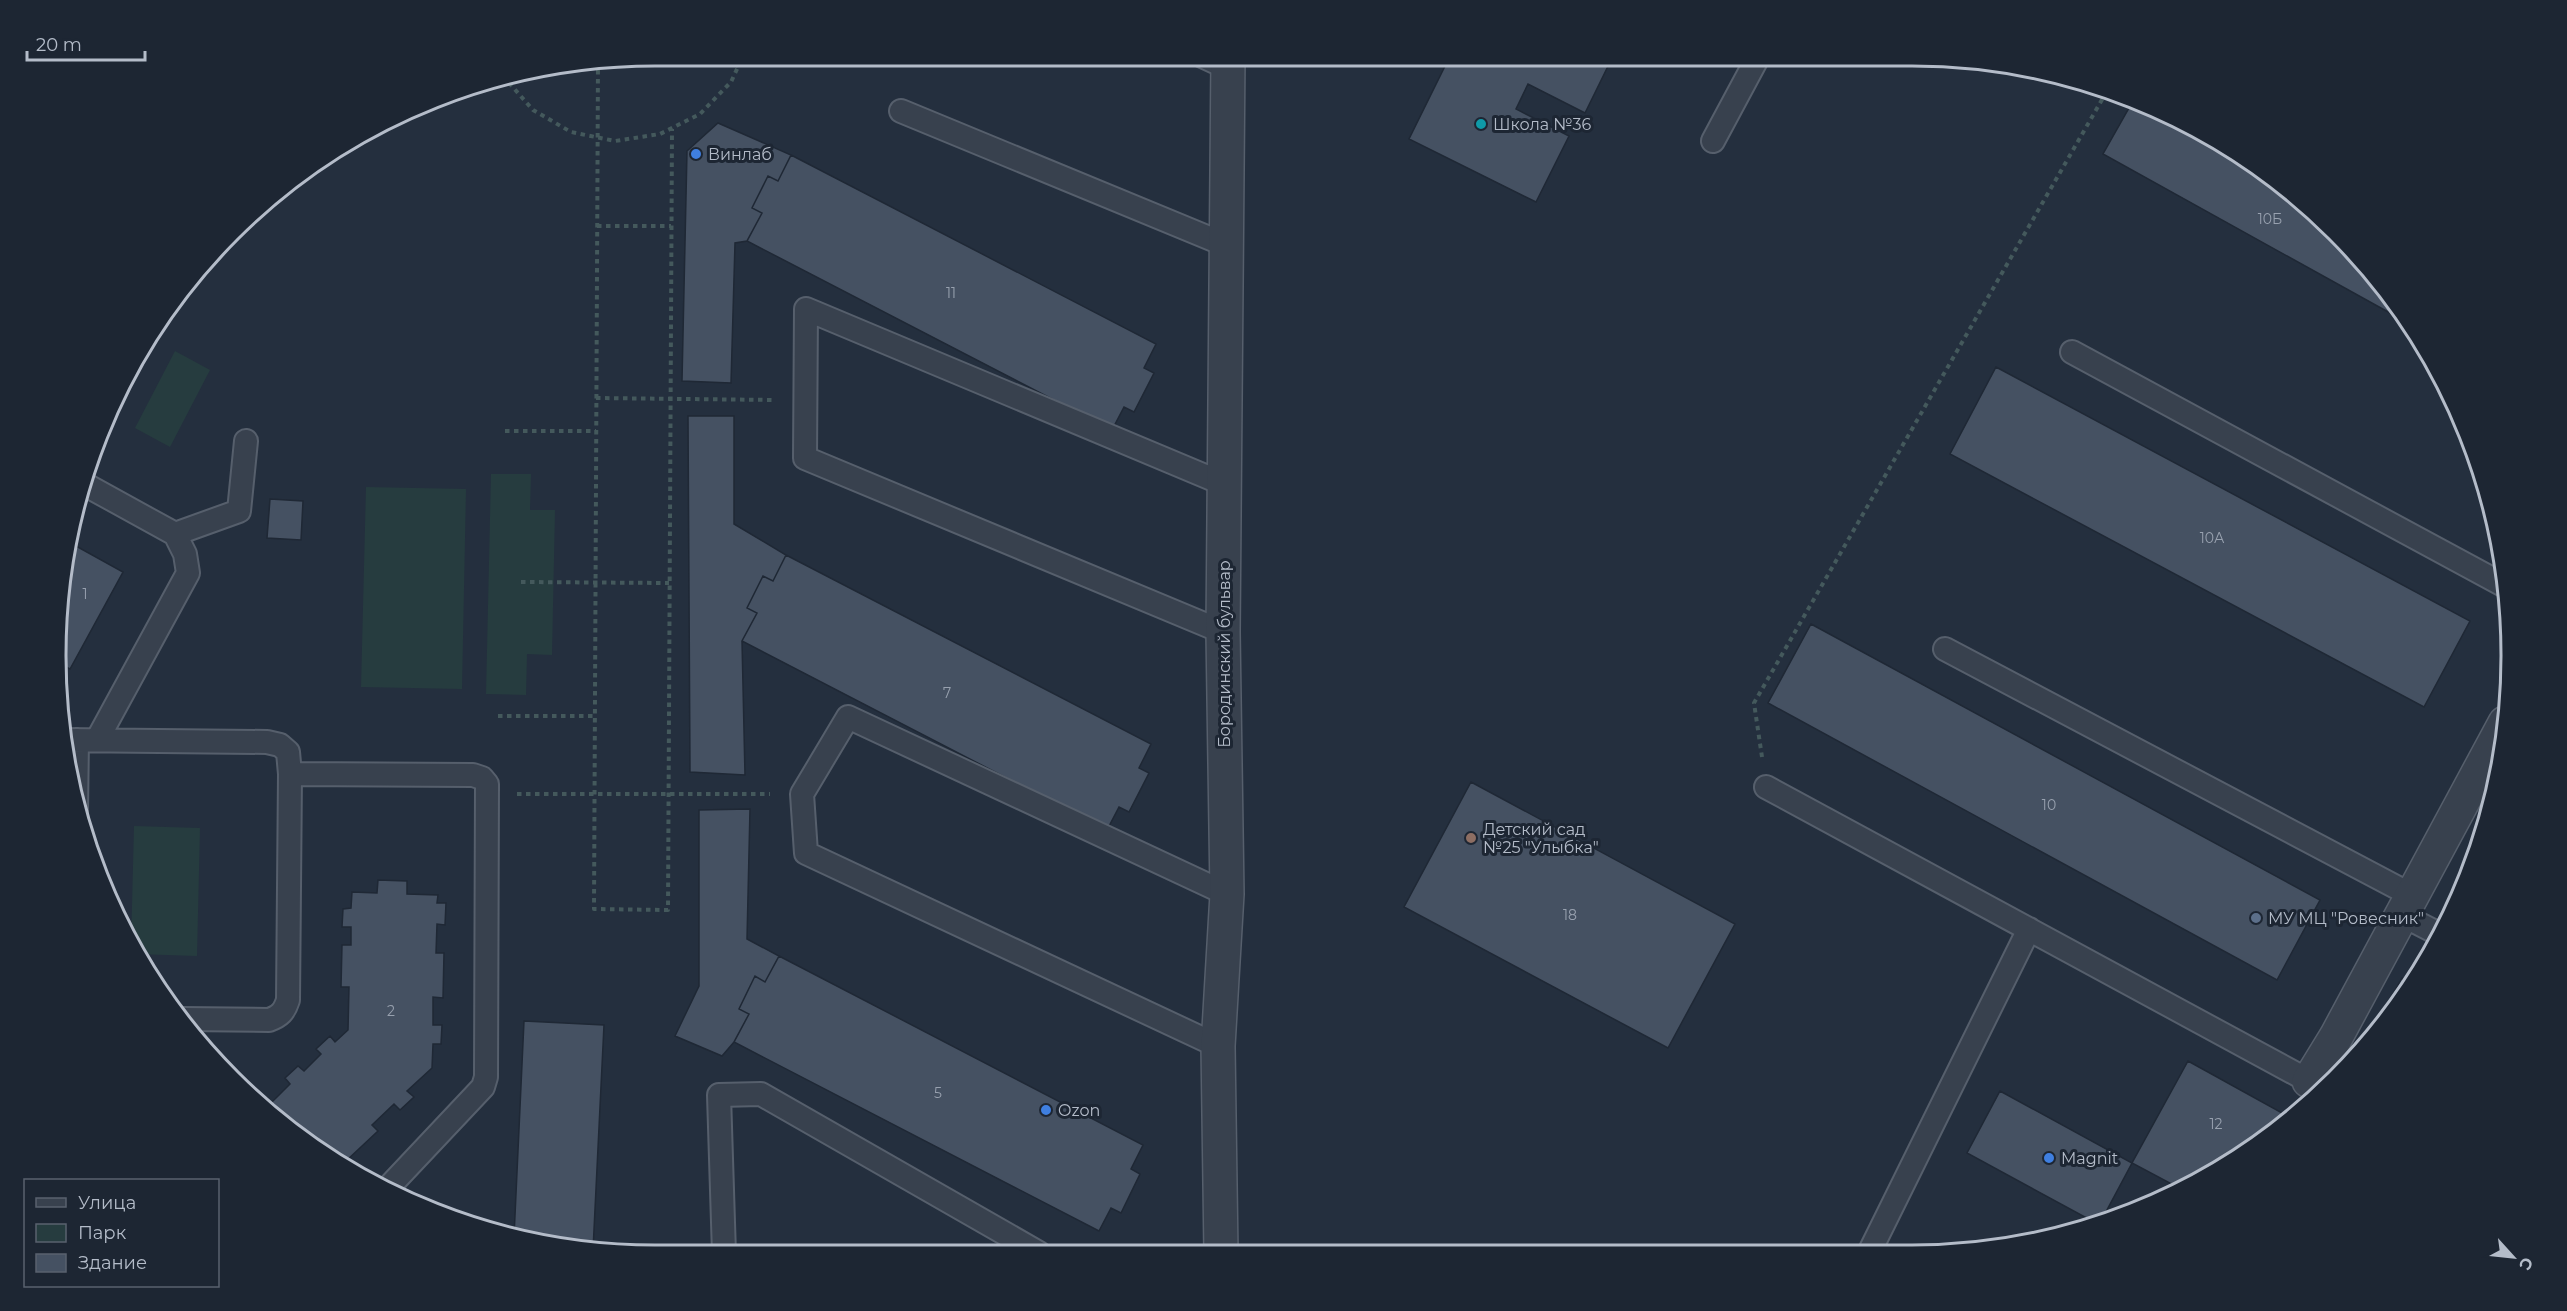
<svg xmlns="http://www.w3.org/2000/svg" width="2567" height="1311" viewBox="0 0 2567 1311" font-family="Montserrat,sans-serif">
<rect width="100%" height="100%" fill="#242f3e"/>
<path fill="#263c3f" d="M175 351 210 370 170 447 135 428Z
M491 474H531L530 510H555L552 655 527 654 526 695 486 694Z
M366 487 466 489 462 689 361 687Z
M134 826 200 828 197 956 137 954 131 945Z"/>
<path fill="#455162" stroke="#1f2835" stroke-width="1.5" d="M1450 56H1613L1585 113 1528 84 1516 109 1569 136 1536 202 1409 139Z
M2133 101 2177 117 2276 179 2362 260 2408 323 2103 154Z
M718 123 791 155 778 181 768 176 752 208 762 213 747 241 735 243 731 383 682 381 687 151Z
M791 155 1156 344 1144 368 1154 373 1134 412 1124 407 1112 430 747 241 762 213 752 208 768 176 778 181Z
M1996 367 2470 621 2424 707 1950 454Z
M688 416H734V524L786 555 773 581 763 576 747 608 757 613 742 641 745 775 690 772Z
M270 499 303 501 301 540 267 538Z
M67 541 123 572 70 669 58 663 57 617Z
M786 555 1151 744 1139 768 1149 773 1129 812 1119 807 1107 830 742 641 757 613 747 608 763 576 773 581Z
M1811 624 2320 900 2277 980 1768 703Z
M1471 782 1735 924 1668 1048 1404 907Z
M750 809 747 939 779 956 765 982 755 976 739 1009 749 1014 734 1042 722 1056 675 1036 699 986V810Z
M378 880 407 881V894L438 895 437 903H446L445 925 437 924 436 953H444L443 998 433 997V1025H442L441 1044H433L432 1068 407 1091 414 1097 400 1110 394 1104 372 1125 378 1131 346 1161 340 1154 333 1161 322 1154 259 1103 265 1097 271 1103 290 1084 285 1078 298 1066 304 1071 321 1054 316 1049 330 1036 335 1042 348 1030 349 987H341L342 945H351V927H342L343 909 351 908 352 892 377 893Z
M779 956 1143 1145 1131 1169 1140 1174 1121 1213 1111 1208 1099 1231 734 1042 749 1014 739 1009 755 976 765 982Z
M2402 978 2411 983 2387 1021 2367 1040Z
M524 1021 604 1025 593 1250 514 1237Z
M2188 1061 2284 1114 2274 1133 2179 1188 2132 1163Z
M2000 1091 2132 1163 2101 1221 2094 1222 1967 1153Z"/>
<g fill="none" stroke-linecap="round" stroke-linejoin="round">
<g stroke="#565f6c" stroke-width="26">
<path id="service" d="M1202 56 1228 68
M901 111 1226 245
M1713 141 1758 57
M2072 352 2507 587
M84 484 175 534 185 554 188 573 97 740
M175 534 239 511 246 441
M1223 632 805 458 806 309 1224 484
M1945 649 2413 896
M62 740 267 742 280 745 288 752 290 774 473 775 482 778 487 784 486 1077 483 1087 385 1191
M1766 787 2309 1081
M76 811 77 740
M2402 915 2441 935
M182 1019 269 1020C280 1016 284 1012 288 1000L290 774
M1218 1046 806 853 802 794 848 717 1227 894
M1870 1251 2029 929
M724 1254 719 1095 761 1094 1039 1253"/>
</g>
<g stroke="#565f6c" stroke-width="36">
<path id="minor" d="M2309 1081 2336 1037 2505 723
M1221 1253 1218 1046 1227 894 1223 632 1228 56"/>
</g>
<path stroke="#44595c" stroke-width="4" stroke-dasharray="4.5 4.5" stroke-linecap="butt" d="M718 56 738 66
M598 61 594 909 668 910 672 129
M503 76 533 110 571 132 615 141 660 134 700 114 731 82 743 56
M597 226H671
M596 398 776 400
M505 431H596
M521 582 669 583
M498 716H595
M1762 757 1754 703 2107 91
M517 794H770"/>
<use href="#service" stroke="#38414e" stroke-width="22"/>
<use href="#minor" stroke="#38414e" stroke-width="33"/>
</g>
<circle fill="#0f9aa8" stroke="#1d2633" stroke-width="2" cx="1481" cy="124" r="6"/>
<g fill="#3f7fe0" stroke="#1d2633" stroke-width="2">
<circle cx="696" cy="154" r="6"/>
<circle cx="1046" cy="1110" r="6"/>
<circle cx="2049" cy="1158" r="6"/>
</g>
<circle fill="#8d6e63" stroke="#1d2633" stroke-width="2" cx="1471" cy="838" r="6"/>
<circle fill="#5c6f8a" stroke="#1d2633" stroke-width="2" cx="2256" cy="918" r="6"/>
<g text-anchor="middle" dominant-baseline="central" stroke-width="6" stroke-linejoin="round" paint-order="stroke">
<g font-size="14" fill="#98a1af">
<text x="2270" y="219">10Б</text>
<text x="951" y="293">11</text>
<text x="2212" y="538">10А</text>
<text x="85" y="594">1</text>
<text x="947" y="693">7</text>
<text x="2049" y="805">10</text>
<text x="1570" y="915">18</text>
<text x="391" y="1011">2</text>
<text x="938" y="1093">5</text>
<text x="2216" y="1124">12</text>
</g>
<g font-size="16" fill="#b4bcc9" stroke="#1d2633" text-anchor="start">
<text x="1493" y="124">Школа №36</text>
<text x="708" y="154">Винлаб</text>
<text x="1483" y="829">Детский сад<tspan x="1483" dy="18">№25 "Улыбка"</tspan></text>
<text x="2268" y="918">МУ МЦ "Ровесник"</text>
<text x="1058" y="1110">Ozon</text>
<text x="2061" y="1158">Magnit</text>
</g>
<g font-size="16" fill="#b4bcc9" stroke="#1d2633">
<text transform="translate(1224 654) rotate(-90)">Бородинский бульвар</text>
</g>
</g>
<path d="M0 0H2567V1311H0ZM655 66H1912A589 589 0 0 1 2501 655V656A589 589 0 0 1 1912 1245H655A589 589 0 0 1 66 656V655A589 589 0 0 1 655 66Z" fill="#1d2633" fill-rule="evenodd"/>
<path fill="none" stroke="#b4bcc9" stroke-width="3" d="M655 66H1912A589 589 0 0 1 2501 655V656A589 589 0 0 1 1912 1245H655A589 589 0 0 1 66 656V655A589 589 0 0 1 655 66Z"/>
<rect x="24" y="1179" width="195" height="108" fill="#1d2633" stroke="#59626f" stroke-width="1.5"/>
<rect x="36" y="1198" width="30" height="9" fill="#38414e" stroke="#59626f" stroke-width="1.5"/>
<text x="78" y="1209" font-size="18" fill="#b4bcc9">Улица</text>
<rect x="36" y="1224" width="30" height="18" fill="#263c3f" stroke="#59626f" stroke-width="1.5"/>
<text x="78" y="1239" font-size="18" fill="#b4bcc9">Парк</text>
<rect x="36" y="1254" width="30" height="18" fill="#455162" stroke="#59626f" stroke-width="1.5"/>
<text x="78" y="1269" font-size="18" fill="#b4bcc9">Здание</text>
<g transform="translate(2513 1257) rotate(117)" stroke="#1d2633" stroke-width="4.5" paint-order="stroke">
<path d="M0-4.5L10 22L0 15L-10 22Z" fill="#b4bcc9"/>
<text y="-9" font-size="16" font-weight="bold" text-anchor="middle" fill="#b4bcc9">С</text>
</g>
<path d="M27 51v9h118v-9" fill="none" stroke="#b4bcc9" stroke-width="3"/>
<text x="36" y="51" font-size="18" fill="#b4bcc9" stroke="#1d2633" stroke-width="4.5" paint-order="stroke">20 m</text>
</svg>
